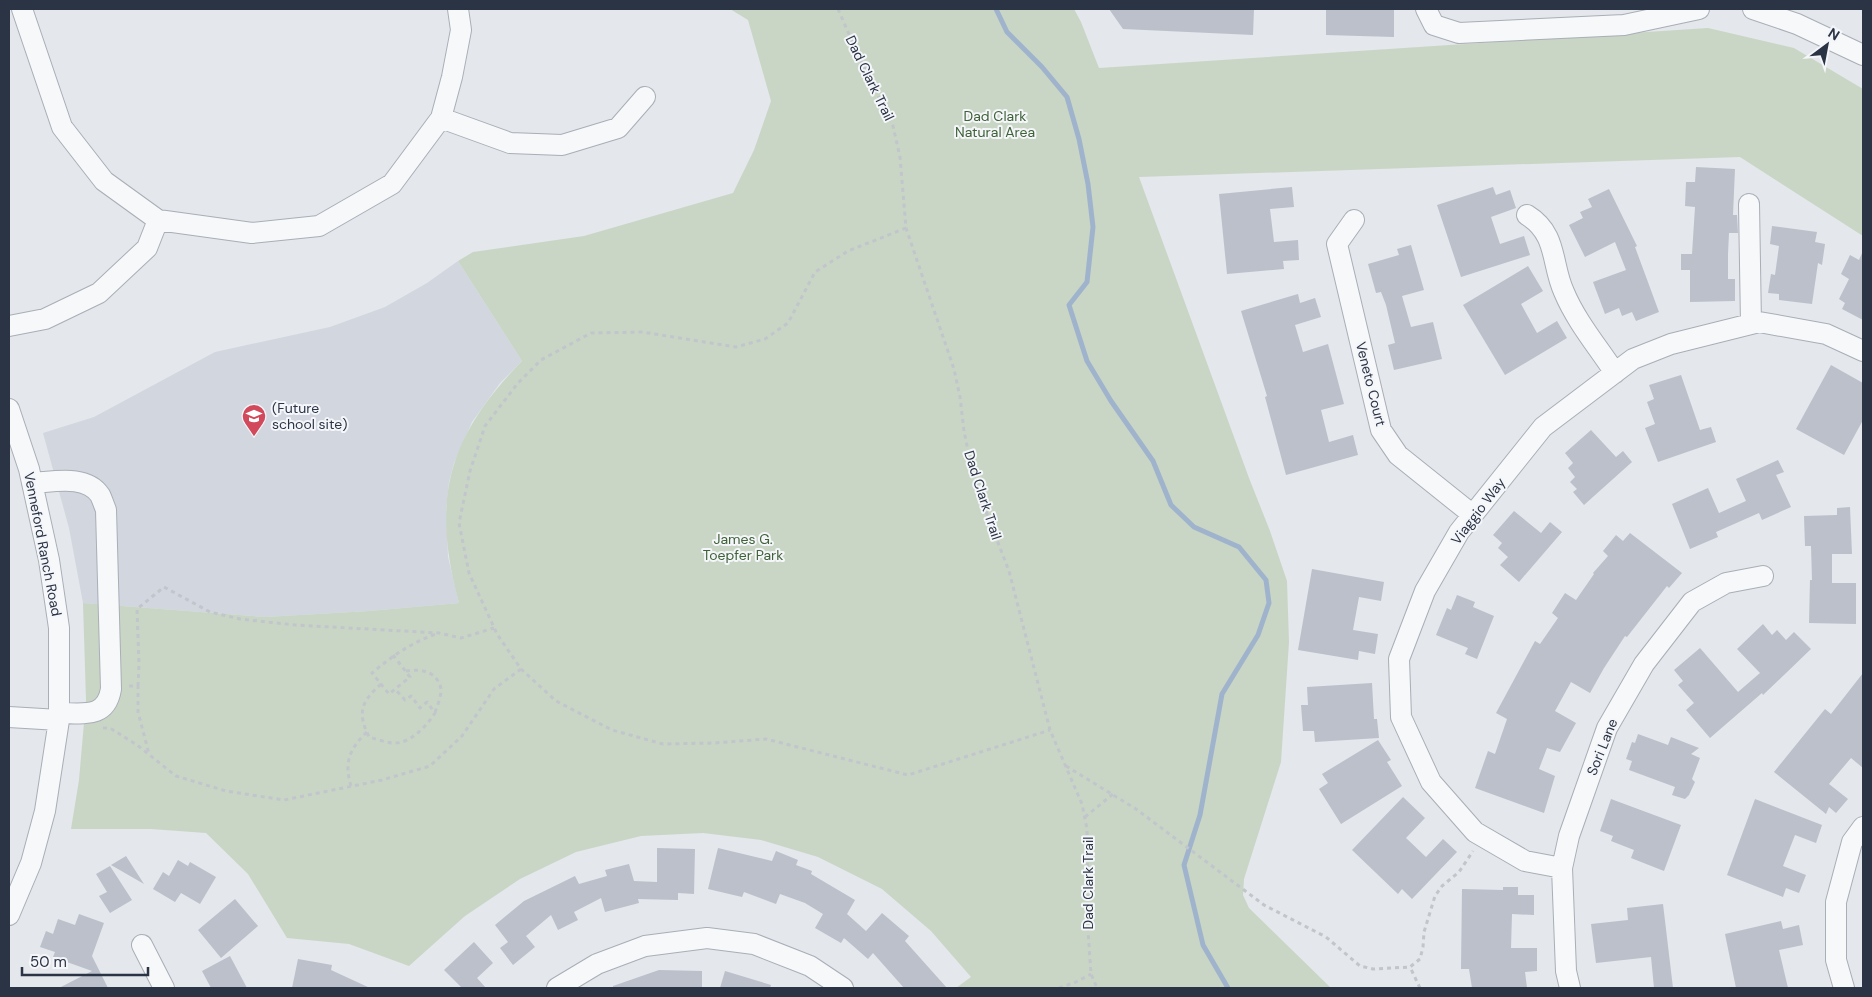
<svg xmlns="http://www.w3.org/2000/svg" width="1872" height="997" viewBox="0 0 1872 997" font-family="'DM Sans',sans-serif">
<rect width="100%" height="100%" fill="#e4e7ec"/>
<path fill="#d2d6de" d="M458 261 522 361 500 383 472 422 454 463 449 482 446 510 448 557 459 603 369 611 265 617 83 603 69 528 43 433 94 417 215 352 330 327 385 307 427 283Z"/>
<path fill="#c9d6c5" d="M730 9H1074L1081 22 1099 68 1708 28 1794 48 1863 89V236L1740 157 1139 177 1249 478 1270 531 1287 581 1289 642 1281 762 1244 879 1243 895 1249 908 1331 988H956L971 977 931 931 882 889 818 857 761 840 703 833 641 836 576 852 520 879 465 916 409 966 349 944 287 938 248 874 206 833 151 829H71L79 780 86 700 83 603 265 617 369 611 459 603C431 499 447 438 522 361L458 261 473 252 584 236 733 193 754 150 771 101 748 20Z"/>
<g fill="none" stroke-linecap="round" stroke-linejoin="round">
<path stroke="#9fb4cc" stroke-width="5" d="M996 9 1007 32 1042 67 1067 97 1079 139 1088 184 1093 227 1087 282 1069 305 1087 361 1111 401 1153 461 1171 505 1194 527 1239 547 1266 580 1269 603 1258 635 1222 694 1200 815 1184 865 1203 945 1228 988"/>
</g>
<path fill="#bbc0ca" d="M1109 9H1254L1253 35 1123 29Z
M1326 9H1394V37L1326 35Z
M1696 167 1735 169 1733 215H1737L1738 233H1729L1728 254V279H1735V301L1690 302V270H1681V254H1692L1695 207 1685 206 1686 182H1695Z
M1292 187 1294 207 1270 209 1274 242 1298 240 1299 260 1283 261 1284 269 1227 274 1219 194Z
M1493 187 1496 195 1510 190 1516 208 1491 217 1500 244 1524 236 1530 255 1461 277 1437 205Z
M1609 189 1637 246 1635 247 1659 312 1636 321 1632 312 1622 316 1619 308 1605 314 1593 282 1626 270 1615 242 1585 257 1569 225 1583 218 1580 212 1592 207 1588 199Z
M1772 226 1817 232 1815 242 1825 244 1822 265 1818 263 1812 304 1779 300V294L1768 293 1771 274 1775 275 1779 246 1770 244Z
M1411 245 1424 290 1402 296 1411 327 1433 322 1442 359 1394 370 1388 345 1395 343 1386 305 1381 292 1376 293 1368 264 1399 255 1397 249Z
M1863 251V320L1842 309 1845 303 1839 299 1849 279 1841 274 1850 255 1859 260Z
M1528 266 1543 291 1521 304 1537 333 1557 321 1567 338 1505 375 1463 305Z
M1298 294 1300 303 1315 298 1321 317 1295 325 1303 352 1328 344 1344 404 1321 410 1329 442 1353 435 1358 455 1286 475 1265 397 1267 396 1241 311Z
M1831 365 1863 383V420L1844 455 1796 429Z
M1681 375 1700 430 1711 427 1716 442 1658 462 1645 428 1655 424 1647 402 1654 399 1649 385Z
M1591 430 1616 457 1623 451 1632 462 1584 505 1573 492 1577 489 1570 482 1575 477 1568 468 1573 463 1565 453Z
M1778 460 1784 472 1776 475 1791 507 1762 520 1759 513 1716 532 1718 537 1690 549 1672 504 1708 488 1719 513 1746 501 1736 479Z
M1850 507 1852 554H1832V583H1856V624L1809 623 1810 580H1812L1811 546H1805L1804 516 1837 515V508Z
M1514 511 1541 533 1550 522 1562 532 1519 582 1500 565 1508 557 1498 548 1502 543 1493 535Z
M1630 533 1682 573 1669 588 1667 586 1627 637 1625 636 1604 668 1590 693 1571 682 1555 711 1576 723 1560 752 1547 748 1539 769 1555 776 1544 813 1475 788 1488 751 1495 754 1507 719 1496 713 1535 641 1540 644 1558 618 1552 613 1565 593 1576 600 1594 574 1593 573 1608 556 1603 551 1616 535 1623 541Z
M1312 569 1384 582 1381 601 1359 597 1353 630 1378 634 1375 654 1359 651 1358 660 1298 650Z
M1457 595 1475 602 1473 607 1494 616 1477 659 1465 654 1468 648 1436 635 1447 608 1451 610Z
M1763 624 1772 635 1777 630 1786 640 1794 632 1811 649 1763 695 1762 693 1710 738 1686 710 1694 703 1678 685 1683 681 1674 670 1700 648 1738 692 1760 673 1737 649Z
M1863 673V768L1851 758 1829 784 1848 799 1836 813 1829 807 1826 814 1774 772 1825 709 1831 714Z
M1372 683 1374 719H1377L1379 738 1315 742 1314 731H1303L1301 705H1308L1307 687Z
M1638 734 1668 745 1671 737 1699 748 1691 754 1700 758 1692 779 1695 782 1689 795 1685 799 1672 795 1675 787 1629 770 1632 761 1626 759 1632 742 1635 743Z
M1378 740 1391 760 1387 762 1402 786 1341 824 1319 789 1328 783 1322 774Z
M1403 797 1425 818 1406 838 1426 857 1443 839 1457 852 1412 899 1402 889 1398 894 1352 850Z
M1611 799 1681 825 1664 871 1631 858 1634 850 1611 841 1613 836 1600 831Z
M1755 799 1822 825 1816 843 1795 835 1783 866 1806 875 1799 893 1786 888 1783 897 1727 875Z
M657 848 695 849 694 894 678 893V900L638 899 639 903 605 912 601 898 574 912 578 920 558 930 551 915 526 936 535 947 513 965 500 948 508 942 495 925 524 901 575 876 579 884 607 876 605 870 629 864 634 881 657 882Z
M718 848 772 861 776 851 798 860 796 865 812 871 811 874 855 900 847 914 866 931 882 913 909 936 905 941 947 988H904L873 953 868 959 844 938 841 943 815 928 823 914 805 903 780 894 776 904 744 892 742 897 708 889Z
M126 856 144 884 111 865Z
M178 860 188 866 190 862 216 877 200 904 181 893 175 902 153 889 163 872 169 876Z
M110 866 132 900 110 913 99 896 107 892 96 874Z
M1503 887H1518V895H1534V915L1512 914 1511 948H1537V971L1525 972 1527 988H1472L1469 969H1461L1462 889 1503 890Z
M235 899 258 926 221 958 198 930Z
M1663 904 1673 988H1654L1651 957 1596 963 1591 924 1628 920 1627 908Z
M79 914 104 923 92 956 108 988H59L92 971 53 957 55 952 40 947 46 931 53 934 58 919 75 925Z
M1781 921 1783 929 1799 925 1803 945 1779 950 1788 988H1736L1725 934Z
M474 942 493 963 477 978 486 988H462L444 970Z
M230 956 247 988H211L202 971Z
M298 959 332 965 331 970 370 988H292Z
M659 970 702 971V988H613V986Z
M725 971 771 985 770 988H720Z"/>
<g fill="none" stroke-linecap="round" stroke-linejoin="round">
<g stroke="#a9aeb7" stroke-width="22">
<path id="minor" d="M22 9 62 127 104 181 158 220 252 233 319 226 392 184 441 118 452 77 461 30 458 9
M1426 9 1434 25 1459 33 1624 25 1699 9
M1753 9 1797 24 1863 55
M441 118 510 143 562 145 618 128 645 97
M1749 204 1751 324
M1527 215C1558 234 1551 264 1564 292 1576 321 1598 347 1615 373
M1354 220 1337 244 1381 430 1398 455 1473 515
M9 326 45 319 99 293 147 248 158 220
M9 409 29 469 49 560 59 628V720L45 811 31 863 9 915
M32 483C53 482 86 474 100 495 102 499 104 505 106 510L111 689C106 719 83 713 59 713
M9 717 59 720
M1562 868 1525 861 1475 832 1431 782 1401 717 1399 659 1425 591 1459 532 1543 427 1633 359 1671 344 1759 322 1826 334 1863 351
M142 945 164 988
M557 988 597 964 645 946 707 938 754 944 810 966 843 988
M1570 988 1566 971 1562 868 1569 836 1607 728 1644 664 1692 602 1726 583 1763 576
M1844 988 1836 960V902L1852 842 1863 827"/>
</g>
<path stroke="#c2c5cb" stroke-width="3" stroke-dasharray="4 4" stroke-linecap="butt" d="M838 9 859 57 893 126 900 157 906 228 954 369 960 397 964 431 971 465 981 499 1009 571 1050 730 1082 804 1087 829 1088 931 1091 974 1097 988
M906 228 848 251 815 272 788 323 765 339 736 347 642 332 591 333 541 360 518 383 485 426 470 471 459 523 469 573 497 634 521 669 556 701 612 730 663 744 714 743 766 739 908 775 1050 730
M393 655 410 677 389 694 372 673C392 656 411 643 436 634
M406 671C419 669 434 670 440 685 443 693 438 704 435 712
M381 684C361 702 357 712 369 737 376 739 384 742 392 743 409 745 427 726 435 713L427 702 420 708 411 696 405 700 395 689
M129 686H138V712L149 754
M138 686 139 664 137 609 164 587 210 612 240 619 295 625 439 633 461 638 494 628
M103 728H110L137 745 176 776 226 791 284 800 382 780 430 766 462 736 494 689 521 669
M1066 766 1136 809 1264 905 1326 937 1360 966 1373 969 1410 967
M351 786C344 763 349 749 367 732
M1085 817 1113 794
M1059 988 1076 982 1091 974
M1420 988 1410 967 1420 959 1423 947 1424 932 1435 896 1442 886 1459 872 1473 851"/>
<use href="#minor" stroke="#f7f8fa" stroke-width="20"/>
</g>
<defs>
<g id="school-pin" transform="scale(1.25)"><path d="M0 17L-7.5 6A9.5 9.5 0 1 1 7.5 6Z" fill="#d1495b" stroke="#f4f6f9"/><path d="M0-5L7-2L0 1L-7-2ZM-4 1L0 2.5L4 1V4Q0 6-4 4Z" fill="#fff"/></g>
</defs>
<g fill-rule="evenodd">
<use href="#school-pin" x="254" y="416"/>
</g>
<g text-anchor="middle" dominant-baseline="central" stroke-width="4" stroke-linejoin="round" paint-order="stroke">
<g font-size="14" fill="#2b3445" stroke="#f4f6f9">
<text transform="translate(870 78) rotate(64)">Dad Clark Trail</text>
<text transform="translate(1371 384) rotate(76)">Veneto Court</text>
<text transform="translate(983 495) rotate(72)">Dad Clark Trail</text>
<text transform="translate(1478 511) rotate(-53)">Viaggio Way</text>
<text transform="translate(43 544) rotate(79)">Venneford Ranch Road</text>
<text transform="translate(1602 747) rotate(-68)">Sori Lane</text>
<text transform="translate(1088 883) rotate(-90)">Dad Clark Trail</text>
</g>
<g font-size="14" fill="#3f6138" stroke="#f4f6f9">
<text x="995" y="116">Dad Clark<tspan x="995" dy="16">Natural Area</tspan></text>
<text x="743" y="539">James G.<tspan x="743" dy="16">Toepfer Park</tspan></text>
</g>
<g font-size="14" fill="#2b3445" stroke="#f4f6f9" text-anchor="start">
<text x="272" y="408">(Future<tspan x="272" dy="16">school site)</tspan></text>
</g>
</g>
<rect width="1872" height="997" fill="none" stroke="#2b3445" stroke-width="20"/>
<g transform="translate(1827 45) rotate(32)" stroke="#f4f6f9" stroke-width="4" paint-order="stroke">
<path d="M0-4L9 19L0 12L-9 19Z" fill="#2b3445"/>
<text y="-8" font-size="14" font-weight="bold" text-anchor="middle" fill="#2b3445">N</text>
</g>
<path d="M22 967v8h126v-8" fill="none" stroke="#2b3445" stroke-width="2.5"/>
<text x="30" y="967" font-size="15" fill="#2b3445" stroke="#f4f6f9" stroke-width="4" paint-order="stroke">50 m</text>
</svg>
